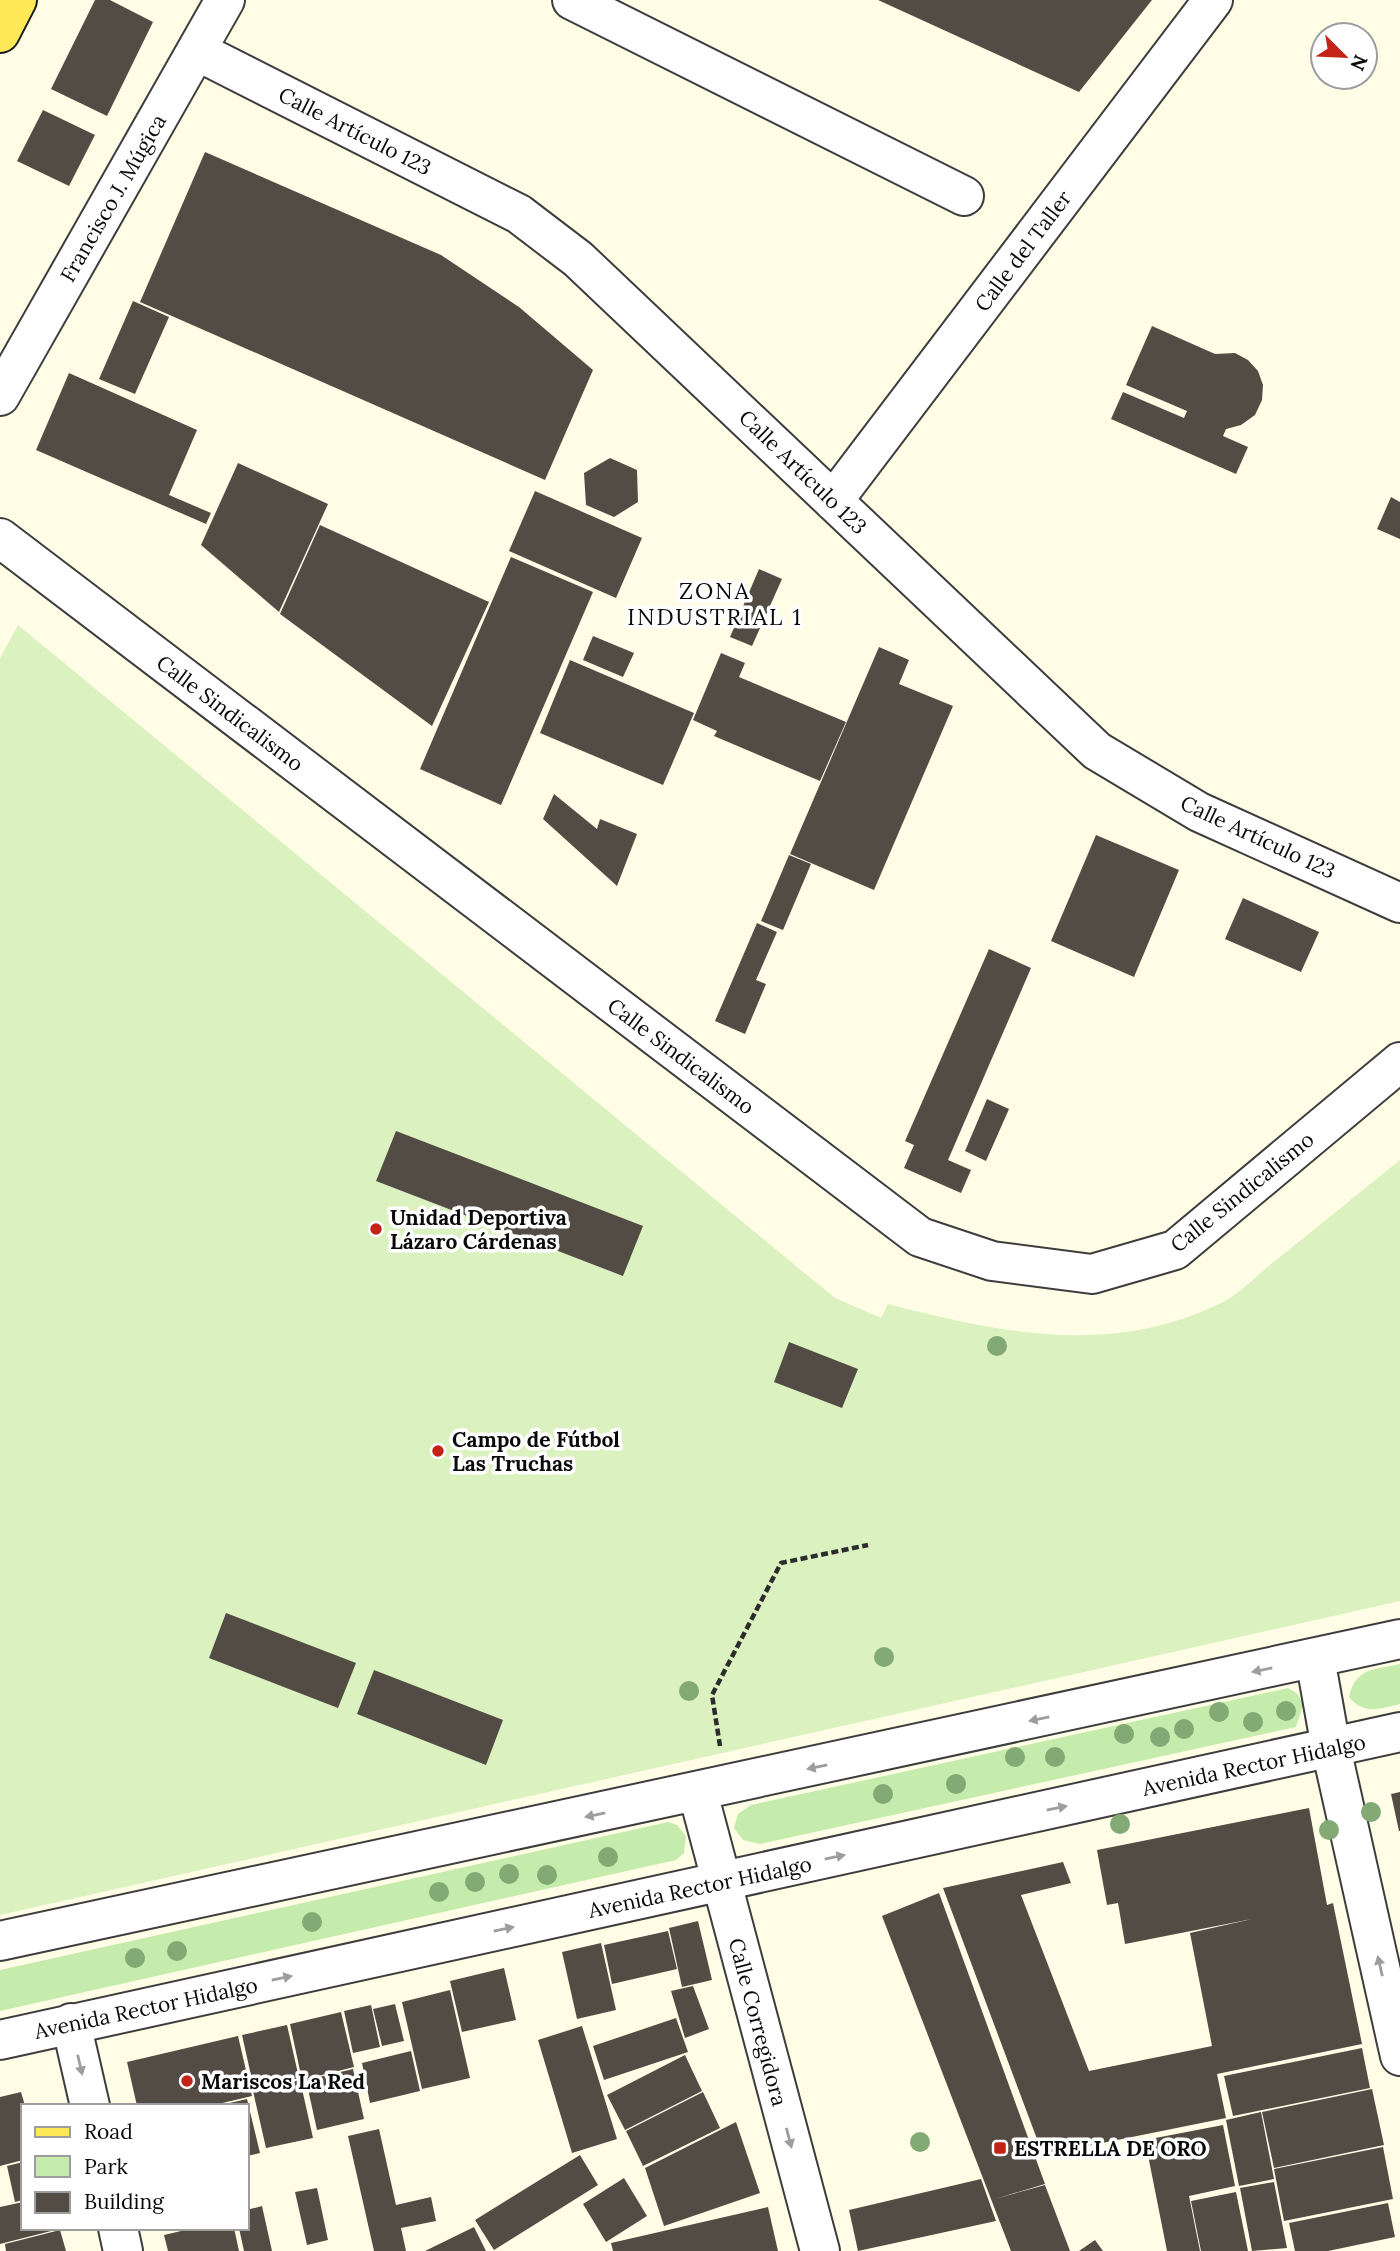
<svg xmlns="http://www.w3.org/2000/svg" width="1400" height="2251" viewBox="0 0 1400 2251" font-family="Lora,serif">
<rect width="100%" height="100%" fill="#fffde6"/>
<path fill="#c6ecad" d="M1400 1664V1704C1379 1709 1364 1715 1349 1697 1356 1667 1374 1670 1400 1664Z
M1288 1688 1298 1694 1303 1705 1296 1727 760 1844 743 1840 734 1828 738 1814 751 1805Z
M668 1822 677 1825 686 1836 684 1853 676 1860 0 2011V1970Z"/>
<path fill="#dbf2c0" d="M18 625 835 1298 881 1318 888 1304C1001 1333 1110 1357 1221 1303 1240 1294 1258 1274 1275 1261 1317 1227 1358 1194 1400 1160V1601L0 1915V658Z"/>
<path fill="#534c45" d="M95 0H110L153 22 107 116 51 89Z
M878 0H1152L1079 92Z
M43 110 95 135 69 186 17 161Z
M205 152 441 255 519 307 593 370 545 480 140 302Z
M133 301 169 317 135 394 99 379Z
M1152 326 1215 354 1235 353 1248 360 1258 371 1263 385 1262 400 1255 415 1241 425 1226 429 1223 436 1248 447 1236 474 1111 419 1123 392 1184 418 1187 411 1126 385Z
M69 373 197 430 169 495 211 513 206 524 36 450Z
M610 458 637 470 638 502 614 517 586 505 584 473Z
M238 463 328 504 279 612 201 545Z
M535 491 642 538 616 598 509 551Z
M1391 497 1400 502V539L1377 529Z
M320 525 489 602 432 726 280 614Z
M511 557 593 592 501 805 420 769Z
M759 569 782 579 752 646 730 637Z
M593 636 634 653 623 677 583 660Z
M879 647 909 660 899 684 953 706 874 890 790 854Z
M721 653 745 663 739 677 846 722 820 781 714 736 717 731 693 720Z
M570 660 694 713 663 785 540 733Z
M554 794 597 829 600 819 637 834 617 886 543 819Z
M1096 835 1179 870 1134 977 1051 941Z
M789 855 811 864 783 930 761 921Z
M1243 898 1319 932 1301 972 1225 939Z
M757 923 777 932 756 980 766 984 745 1034 715 1021Z
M989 949 1031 968 948 1160 971 1170 961 1193 904 1168 914 1145 905 1141Z
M987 1099 1009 1109 986 1161 965 1151Z
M396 1131 643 1226 623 1276 376 1181Z
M789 1342 858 1369 842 1408 774 1382Z
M226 1613 356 1663 338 1708 209 1658Z
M374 1670 503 1720 486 1765 357 1714Z
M1400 1792V1831H1399L1391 1794Z
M1309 1808 1327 1905 1333 1903 1362 2044 1217 2074 1226 2118 1043 2155 943 1888 1063 1862 1071 1883 1021 1895 1089 2071 1212 2046 1190 1933 1252 1919 1125 1944 1118 1903 1107 1905 1097 1850Z
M939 1893 1045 2184 995 2199 1045 2185 1070 2251H1011L882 1916Z
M698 1921 712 1980 682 1987 669 1928Z
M668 1931 677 1969 612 1984 604 1945Z
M601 1943 616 2010 577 2019 562 1952Z
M504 1968 516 2020 462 2032 450 1981Z
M693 1986 709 2029 685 2038 671 1991Z
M450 1990 470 2078 422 2089 402 2002Z
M395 2004 404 2041 382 2046 373 2009Z
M371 2005 380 2047 353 2053 344 2011Z
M341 2012 354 2067 302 2080 290 2024Z
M676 2018 688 2052 604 2080 593 2046Z
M287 2025 299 2078 254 2089 242 2035Z
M582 2026 617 2139 572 2153 538 2040Z
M238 2036 252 2096 210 2106H137L127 2062Z
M1362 2048 1370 2088 1233 2116 1224 2076Z
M411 2051 420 2091 370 2103 362 2063Z
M685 2055 702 2091 625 2130 607 2095Z
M353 2069 364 2119 317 2130 306 2080Z
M300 2080 313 2138 266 2148 253 2091Z
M1372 2089 1384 2145 1274 2168 1262 2112Z
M21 2092 25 2106 23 2160 0 2166V2097Z
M703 2092 720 2128 643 2166 626 2131Z
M247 2099 260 2153 247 2156V2106L221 2105Z
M1261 2112 1274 2179 1239 2186 1226 2120Z
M736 2122 760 2193 664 2226 645 2168Z
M1223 2125 1235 2186 1189 2196 1200 2251H1167L1145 2140Z
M379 2129 396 2205 431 2197 436 2221 401 2228 406 2251H374L348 2136Z
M1383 2147 1393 2199 1284 2221 1274 2169Z
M580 2155 598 2185 494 2250 475 2220Z
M23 2162V2200L15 2202 7 2166Z
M624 2178 647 2216 606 2242 583 2204Z
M981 2179 996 2221 858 2251 849 2210Z
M1274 2182 1287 2248 1252 2251 1240 2188Z
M317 2188 328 2240 307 2245 295 2192Z
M1236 2192 1248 2251H1201L1191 2201Z
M23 2202V2228L59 2229 0 2244V2207Z
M1388 2203 1395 2237 1328 2251H1295L1289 2223Z
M262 2206 272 2251H244L239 2228H247V2210Z
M768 2207 778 2251H613L611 2243Z
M474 2227 486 2251H425Z
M194 2228H234L239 2251H168L164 2235Z
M60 2230 66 2251H6L5 2244Z
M1095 2240 1103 2251H1079Z"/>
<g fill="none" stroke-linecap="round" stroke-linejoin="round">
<g stroke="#3d3d3d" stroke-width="42">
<path id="minor" d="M572 0 964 196
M197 51 519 214 578 259 1097 751 1199 812 1400 903
M0 396 225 0
M833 501 1213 0
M0 538 920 1237 992 1261 1092 1274 1175 1250 1400 1062
M1315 1658 1331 1748 1400 2056
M698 1793 820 2251
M0 1941 1400 1639
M71 2023 90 2106
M0 2040 1400 1732
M118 2228 123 2251"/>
</g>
<g stroke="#1b1b1b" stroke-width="42">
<path id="major" d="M0 33 17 0"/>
</g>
<path stroke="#2c2c2c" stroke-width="4.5" stroke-dasharray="7 3.5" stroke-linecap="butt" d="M720 1746 712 1695 781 1563 868 1545"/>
<use href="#minor" stroke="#fff" stroke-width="38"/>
<use href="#major" stroke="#ffe956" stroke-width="38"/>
</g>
<g fill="#83a974">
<circle cx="997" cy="1346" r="10"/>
<circle cx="884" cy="1657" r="10"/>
<circle cx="689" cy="1691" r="10"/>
<circle cx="1286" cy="1711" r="10"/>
<circle cx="1219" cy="1712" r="10"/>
<circle cx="1253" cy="1722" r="10"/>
<circle cx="1184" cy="1729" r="10"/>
<circle cx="1124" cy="1734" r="10"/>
<circle cx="1160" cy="1737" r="10"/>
<circle cx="1015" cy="1757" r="10"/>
<circle cx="1055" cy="1757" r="10"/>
<circle cx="956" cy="1784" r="10"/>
<circle cx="883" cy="1794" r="10"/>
<circle cx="1371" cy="1812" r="10"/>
<circle cx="1120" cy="1824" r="10"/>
<circle cx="1329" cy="1830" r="10"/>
<circle cx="608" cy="1857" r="10"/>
<circle cx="509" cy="1874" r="10"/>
<circle cx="547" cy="1875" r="10"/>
<circle cx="475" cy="1882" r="10"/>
<circle cx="439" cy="1892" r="10"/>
<circle cx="312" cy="1922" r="10"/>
<circle cx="177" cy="1951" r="10"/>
<circle cx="135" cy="1958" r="10"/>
<circle cx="920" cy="2142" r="10"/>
</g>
<defs><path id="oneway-solid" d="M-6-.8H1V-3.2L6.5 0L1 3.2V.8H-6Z" transform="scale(1.75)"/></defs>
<g fill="#9d9d9d">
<use href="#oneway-solid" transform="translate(1262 1670) rotate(168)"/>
<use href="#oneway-solid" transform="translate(1039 1719) rotate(168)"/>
<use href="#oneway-solid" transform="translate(817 1767) rotate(168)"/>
<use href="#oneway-solid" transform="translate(1057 1808) rotate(-12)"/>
<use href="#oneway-solid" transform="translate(595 1815) rotate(168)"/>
<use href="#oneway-solid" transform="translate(835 1857) rotate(-12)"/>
<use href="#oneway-solid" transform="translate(504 1929) rotate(-12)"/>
<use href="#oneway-solid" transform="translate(1380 1966) rotate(-103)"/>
<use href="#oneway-solid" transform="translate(282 1978) rotate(-12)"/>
<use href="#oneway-solid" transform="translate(80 2065) rotate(77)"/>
<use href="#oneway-solid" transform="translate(789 2138) rotate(75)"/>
</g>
<g fill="#c42317" stroke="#fff" stroke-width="2.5">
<circle cx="376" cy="1229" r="7"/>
<circle cx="438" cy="1451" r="7"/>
<circle cx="187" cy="2081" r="7"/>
<rect x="993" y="2141" width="14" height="14" rx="3.5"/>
</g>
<g text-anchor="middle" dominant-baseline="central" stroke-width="7" stroke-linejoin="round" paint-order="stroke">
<g font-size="21" fill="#0a0a0a" stroke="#fff">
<text transform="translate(355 131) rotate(27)">Calle Artículo 123</text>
<text transform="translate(113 198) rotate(-60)">Francisco J. Múgica</text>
<text transform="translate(1023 251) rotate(-53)">Calle del Taller</text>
<text transform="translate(803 472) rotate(44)">Calle Artículo 123</text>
<text transform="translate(230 713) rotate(37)">Calle Sindicalismo</text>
<text transform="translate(1258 837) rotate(25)">Calle Artículo 123</text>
<text transform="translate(681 1056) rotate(37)">Calle Sindicalismo</text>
<text transform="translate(1242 1192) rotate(-39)">Calle Sindicalismo</text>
<text transform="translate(1254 1765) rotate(-12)">Avenida Rector Hidalgo</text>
<text transform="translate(700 1887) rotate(-12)">Avenida Rector Hidalgo</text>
<text transform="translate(146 2008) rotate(-12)">Avenida Rector Hidalgo</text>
<text transform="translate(758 2022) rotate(75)">Calle Corregidora</text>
</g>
<g font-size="21" font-weight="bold" fill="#0a0a0a" stroke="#fff" text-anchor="start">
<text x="390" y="1217">Unidad Deportiva<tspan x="390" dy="24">Lázaro Cárdenas</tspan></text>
<text x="452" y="1439">Campo de Fútbol<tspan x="452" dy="24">Las Truchas</tspan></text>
<text x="201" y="2081">Mariscos La Red</text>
<text x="1014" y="2148">ESTRELLA DE ORO</text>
</g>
<g font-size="23" letter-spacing="2" fill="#0a0a0a" stroke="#fff">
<text x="715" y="590">ZONA<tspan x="715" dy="26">INDUSTRIAL 1</tspan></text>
</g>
</g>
<rect x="21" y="2104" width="228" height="126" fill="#ffffff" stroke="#9d9d9d" stroke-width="2"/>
<rect x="35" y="2127" width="35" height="10" fill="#ffe956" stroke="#9d9d9d" stroke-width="2"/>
<text x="84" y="2139" font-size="21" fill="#0a0a0a">Road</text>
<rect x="35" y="2156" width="35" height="21" fill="#c6ecad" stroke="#9d9d9d" stroke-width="2"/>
<text x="84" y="2174" font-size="21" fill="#0a0a0a">Park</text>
<rect x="35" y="2192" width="35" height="21" fill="#534c45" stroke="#9d9d9d" stroke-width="2"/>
<text x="84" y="2209" font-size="21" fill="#0a0a0a">Building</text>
<g transform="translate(1344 56) rotate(114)"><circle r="33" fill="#ffffff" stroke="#9d9d9d" stroke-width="2"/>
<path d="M0-5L12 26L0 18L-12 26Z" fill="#c42317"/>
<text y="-10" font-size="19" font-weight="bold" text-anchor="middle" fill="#0a0a0a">N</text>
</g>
</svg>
